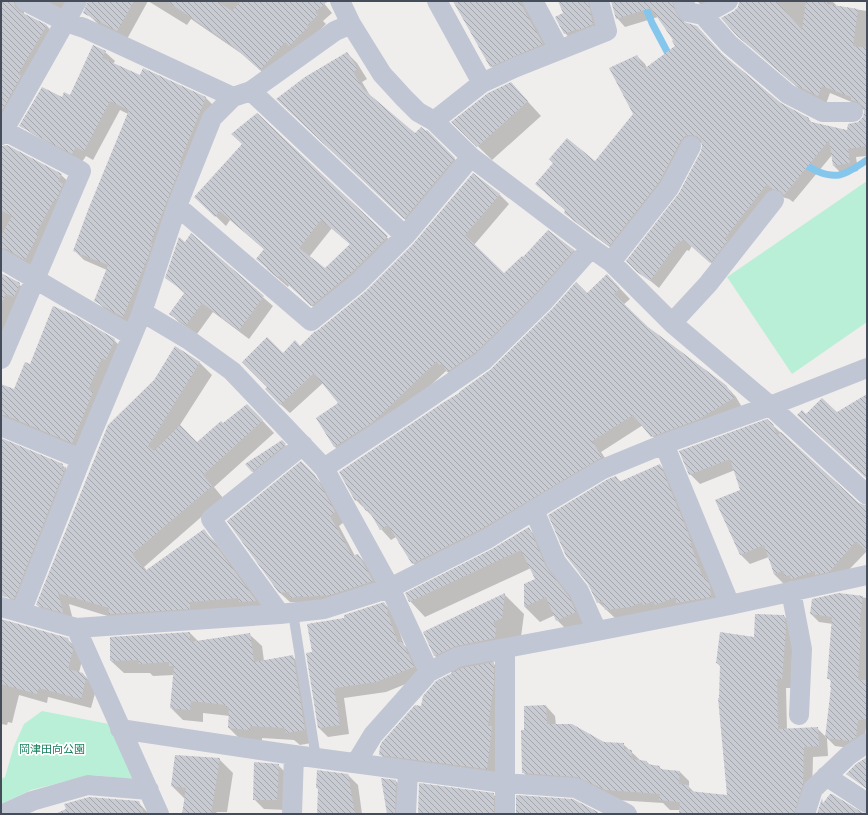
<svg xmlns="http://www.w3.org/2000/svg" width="868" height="815" viewBox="0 0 868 815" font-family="'Roboto Condensed','Noto Sans JP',sans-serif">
<defs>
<pattern id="building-back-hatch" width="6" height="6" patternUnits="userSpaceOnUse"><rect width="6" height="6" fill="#c9cbd3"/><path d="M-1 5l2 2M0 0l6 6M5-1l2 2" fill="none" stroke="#a5a7ae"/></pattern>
</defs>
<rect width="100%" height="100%" fill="#f0eded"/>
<path fill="#b9efd7" d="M867 181V322L792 374 727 277Z
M42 711 109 724 134 779 91 775 31 790 1 804V779L5 777 14 746 24 724Z"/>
<path fill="#0003" fill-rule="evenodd" d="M1 1H28L24 6V14L47 26 56 36 1 116Z
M43 1H81L71 15Z
M98 1H322L332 13 323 21 326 24 269 78 242 54 191 19 187 25 148 1 127 39 99 25 90 16Z
M453 1H526L523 2 551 53 499 74 491 66Z
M559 1H599L601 33 573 42 565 33 564 13Z
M612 1H684L680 9 685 24 696 26 725 57 780 104 808 118 813 124 848 132 864 118 865 110 860 109 854 103 830 93 826 104 804 93 747 44 766 1H832L836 5V6L867 11V156L856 157 858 171 842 174 834 166 832 155 793 202 789 199 782 197 719 270 692 246 689 251 687 250 659 288 636 269 680 194 702 151 703 143H699L618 253 574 221 565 213 566 211 545 192 595 162 634 114 637 56 645 64 647 68 677 46 675 40 658 17 625 27 617 18Z
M697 1H729L706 10Z
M105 52 115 61 113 64 140 76 144 69 206 98 216 108 133 326 105 310 96 300 107 270 84 260 74 250 128 114 120 110 93 160 86 156 82 162 31 133 22 124 62 99 71 97Z
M347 53 357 63 367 79 362 82 371 97 415 134 427 132 464 168 414 228 287 109Z
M511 83 541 116 492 160 453 122Z
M258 114 397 247 322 315 289 285 288 287 267 269 265 250 230 220 226 226 205 206 242 144ZM332 228 351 245 325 270 309 257Z
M1 160 61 175 71 184 35 269 1 263Z
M499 194 509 204 474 245 505 275 523 259 574 250 583 260 545 303 450 374 446 371 382 431 345 456 335 447 317 418 340 403 323 383 290 413 280 404 268 387 283 354 300 347Z
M191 235 273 306 249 339 213 312 197 334 180 323 170 314 185 294 167 277 185 243Z
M1 274 19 284 29 294 1 359Z
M607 275 630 299 623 305 648 328 726 386 736 397 743 409 662 447 643 425 601 452 611 467 423 573 413 563 396 537 391 540 381 529 374 518 356 500 461 394 587 294Z
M114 340 124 350 82 452 1 430V385L14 390 30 366Z
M175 348 200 363 212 375 180 425 197 443 223 425 259 417 274 433 214 487 223 498 144 567 147 571 204 531 216 543 267 612 114 618 69 604 74 624 49 616 37 605 155 381Z
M767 420 859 504 867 507V551L838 581 796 586 792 581 784 584 774 574 769 557 750 564 741 555 716 501 741 490 735 470 700 484 690 474Z
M1 440 62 465 75 476 17 606 7 596 1 533Z
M282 442 294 454 262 480 252 471Z
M301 462 324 486 344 522 339 526 355 556 358 555 367 564 382 591 301 607 296 602H290L280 593Z
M660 465 669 475 720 606 616 619 598 602 616 477 621 482Z
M528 528 544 544 591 628 573 636 557 620 555 615 540 622 525 607 536 579 531 568 425 617 410 601Z
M504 594 524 614 521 637 512 642 515 658 492 662 503 673 496 778 390 764 380 754 453 674 435 656 424 632Z
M839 594 867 598V728H866L864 745 858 749 835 746 827 738 828 756 813 757 812 794 805 814H680V810H670L663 803 616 800 532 782 523 772 525 731 546 706 555 716 556 725 603 743 623 744 641 761 647 762 651 766 659 767 663 770 680 772 689 781V787L695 793 728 796 720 699 721 667 717 663 755 638 784 616 793 626 791 688H786L787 730 817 728 826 737 832 688 831 681 828 678 833 624 819 622 811 614Z
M384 603 393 613 404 645 412 652 423 677 386 692 344 698 349 734 328 737 319 728 314 653 345 619Z
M1 623 67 639 77 648 82 660 79 673 83 674 93 684 96 690 91 708 48 697 47 703 19 695 12 723 8 722 7 725 1 724Z
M190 633 198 641 249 634 262 646 264 661 293 657 305 669 317 742 300 745 294 740 262 738V742L242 741 229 728 230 716 203 713V722L183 720 171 708 174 675 153 676 150 673H124L111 661Z
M219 759 233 773 227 812H216L218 814H183L185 799 172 786Z
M278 765 288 775 287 810 264 809 254 799Z
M348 775 358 785 362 814H318L319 790 317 788Z
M396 781 405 791 404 814H388Z
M493 794 503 804V814H419Z
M138 802 149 814H69Z"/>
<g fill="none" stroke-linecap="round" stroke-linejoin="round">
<path stroke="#85c6ed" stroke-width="7" d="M643 1 652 23 671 59
M801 161C810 169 826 177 839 175 849 173 859 165 867 160"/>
</g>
<path fill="url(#building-back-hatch)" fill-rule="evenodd" d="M1 1H14L15 7 19 11 47 25 18 74 21 76 1 112Z
M88 1H134L117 31 83 13Z
M167 1H217L232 11 241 1H328L315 12 318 15 306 26 308 27 289 46 285 42 260 70 233 46Z
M453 1H519L543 44 490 67Z
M558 1H588L593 24 579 30 578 29 564 34 555 17 563 13Z
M611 1H672L673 6 681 21 697 26 721 53 781 103 809 118 807 121 847 130 848 124 858 122 863 117 864 112 863 107 859 102 851 100V97L822 86 818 96 794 84 737 36 721 18 734 11 738 7 739 1H776L802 30 806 1H827V4L858 9 853 46 867 48V146L848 149 850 163 833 166 829 140 784 195 781 191 773 189 767 184 725 238 728 240 710 263 683 239 680 243 678 242 650 281 637 272 626 261 679 193 701 151 702 146 701 140 697 136 690 135 685 136 681 140 659 182 609 246 564 213 565 210 535 184 553 163 549 159 567 138 595 161 633 114 609 68 637 55 644 69 675 46 672 41 673 40 651 8 616 19Z
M93 45 106 51 102 58 140 75 143 68 206 97 179 164 181 165 149 247 153 242 146 263 143 261 145 264 123 317 94 301 108 265 73 251 88 210 129 110 110 101 84 151 76 147 72 154 19 126 42 87 62 97 64 92 70 95Z
M347 52 358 69 353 72 363 89 415 133 421 127 426 131 427 130 455 158 404 219 276 99 305 77Z
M511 82 528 101 477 147 451 122 488 93Z
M257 113 388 236 350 274 311 306 279 276 278 278 256 259 264 249 220 211 215 217 194 197 242 144 231 134ZM321 220 350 244 325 268 299 248Z
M7 145 62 174 58 181 63 184 56 200H54L36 233 38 235 25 260 7 249 1 248V236L12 216 1 210V146Z
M473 173 500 194 465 235 504 273 522 256 523 257 548 230 574 250 536 293 476 352 447 372 442 364 439 365 437 361 373 422 334 447 316 418 338 403 314 373 280 405 265 389 267 387 242 362 267 337 283 353 295 340 300 346 314 332 318 330 366 291 413 244Z
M191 233 264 296 239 330 202 303 186 325 169 314 185 292 165 278 179 237 185 242Z
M1 273 20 283 14 297 6 294 1 304Z
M607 274 620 288 614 294 648 327 726 385 734 398 697 420 651 437 633 415 592 441 602 457 481 529 412 564 388 525 380 530 368 509 366 511 359 499 355 501 339 472 444 402 459 393V392L490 370 552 309 576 282 587 293Z
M53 306 74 315 115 339 106 360 102 358 88 390 93 392 72 443 5 415H1V384L14 389 25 362 30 364Z
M175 346 200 362 148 446 154 451 180 425 197 442 221 421 223 423 247 404 263 420 203 475 212 486 132 554 145 571 204 529 256 601 239 602V598L190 602V609L109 614V608L58 593 63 613 36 605 108 425 154 380Z
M867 394V479L797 415 802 410 806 414 822 398 837 412Z
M767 419 773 424 777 436 781 432 859 503 867 506V552L856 541 829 572 815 575V571L791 579 790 575 785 577 784 571 774 574 764 545 740 555 715 500 740 490 730 459 689 475 679 451Z
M1 438 63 464 60 472 66 466 14 599 1 596Z
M282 440 286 444 252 472 245 464Z
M301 461 315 475 335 512 330 516 352 556 358 554 373 581 330 595 302 597V596L290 598 289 592 279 593 227 521Z
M660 464 692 543H690L703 578H706L710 586 711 597 676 603V597L655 605 654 601 643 605 642 602 630 607 605 610 602 600 597 603 588 584 566 556 548 515 608 479 616 476 619 482Z
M529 527 546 567 569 597 576 612 556 621 546 597 524 607V584L535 579 521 550 409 602 405 593 492 549Z
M505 593 502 618 493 622 496 629 495 638 456 646 434 656 423 632Z
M839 593 863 596 859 627H861L858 680H867V719L858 720 856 737 850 741 825 738 831 687H830L831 679H827L832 617 810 614 812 599Z
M384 602 388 611 387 612 398 643 402 641 414 667 376 682 334 688 340 725 318 728 306 653 312 652 307 624 344 618V615Z
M755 614 784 615 786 628 782 679H777L778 729 818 727 819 746 804 747 803 784 794 814H679L680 802 659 800 660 794 606 790 577 777 522 773 521 730H524V706L546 705 547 724H572L604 742 624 743V749L632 750 631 759 647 761V764L660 766 659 769 680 771 679 784 689 785V791L727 795 718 698H719L720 664 716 663 720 632 754 637Z
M1 619 68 638 73 650 68 669 83 673 86 679 81 699 39 688 37 694 1 684Z
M190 632V642L250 633 254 662 293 655 305 730 286 733 285 728 250 726V730L228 728 229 707H226V705L191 701 190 710 170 708 174 666H169V662L139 664V660L110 661V637Z
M494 662V683L488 726H492L487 769 379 755 380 746 382 742 415 705 421 706 423 696 436 681 462 668Z
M175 755 220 758 211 814H182L186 788 171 786Z
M867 757V789L846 774 856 764Z
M254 762 279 764 277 800H253Z
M317 770 348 774 355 814H317L318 788H316Z
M381 778 396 780 395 814H387Z
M419 783 494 793V814H418Z
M830 794H832L865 814H817L822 798 823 803Z
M516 795 573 799 598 812V814H516Z
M89 797 139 801 144 814H55L66 809 64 804Z"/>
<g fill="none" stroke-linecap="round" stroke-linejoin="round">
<path stroke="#c0c6d3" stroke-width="10" d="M293 613 316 758"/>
<path stroke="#c0c6d3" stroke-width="20" d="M25 1 66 22 84 28 233 97
M340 1 351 24 382 74 404 98 418 112 434 121 471 157 591 248 611 262 672 323 770 406 867 495
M533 1 559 49
M683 1 688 12 703 15
M728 1 703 15 729 44 788 94 823 112H853
M482 83 514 68 607 31 599 1
M251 91 405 236
M434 121 482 83 437 1
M1 129 81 171 1 359
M1 135 77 1
M177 206 311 321 358 283 405 236 471 157
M1 259 132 336
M611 262 669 188 691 146
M142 312 189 340 232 371 324 468 390 588 429 672
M672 323 708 284 774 200
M1 426 81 459 142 312 177 206 212 118 233 97 251 91 335 31 351 24
M664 444 730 605
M324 468 410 411 483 361 544 301 591 248
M534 510 556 562 579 591 597 631
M791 591 802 649 799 715
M1 607 76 628 280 614 324 609 390 588 487 539 534 510 603 469 664 444 770 406 867 368
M21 612 81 459
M280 614 211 519 303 445
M76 628 159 814
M120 729 294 755 504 783 576 788 627 814
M356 763 373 735 429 672 458 657 597 631 730 605 867 575
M826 776 867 803
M3 814 32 801 88 785 149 790
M292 814 294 755
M406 814 408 770
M505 814V649
M805 814 813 789 849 755 867 743"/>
</g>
<g text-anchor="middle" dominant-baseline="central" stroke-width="3.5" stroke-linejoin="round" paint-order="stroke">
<g font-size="11" fill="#157d5a" stroke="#fff">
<text x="52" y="749">岡津田向公園</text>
</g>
</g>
<rect width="868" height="815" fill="none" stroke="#454d5b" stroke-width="4"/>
</svg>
